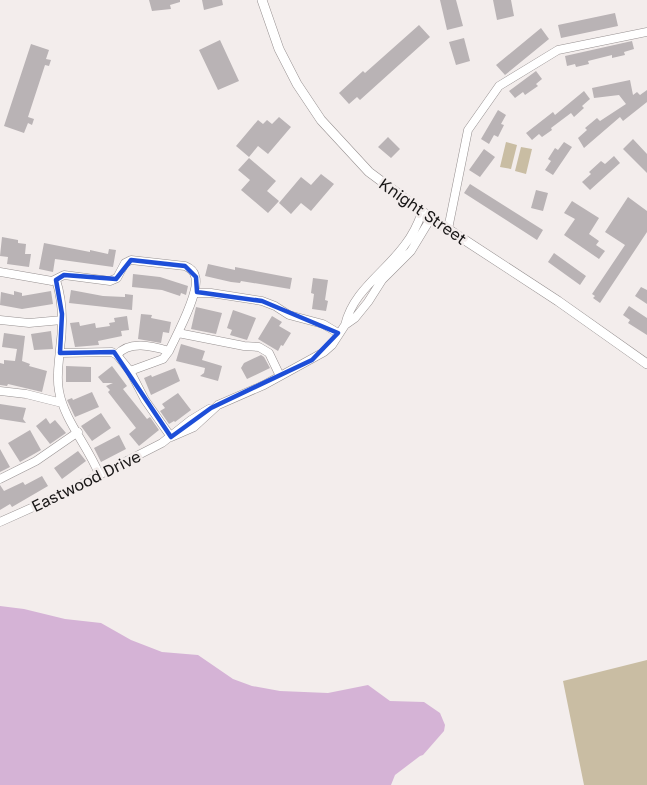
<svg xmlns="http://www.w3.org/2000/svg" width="647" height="785" viewBox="0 0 647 785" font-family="'Golos Text',sans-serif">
<rect width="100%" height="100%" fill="#f3edec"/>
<path fill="#c9bda3" d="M506 142 517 145 511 169 500 167Z
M521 147 532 149 526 174 515 171Z
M647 660V785H584L563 681Z"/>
<path fill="#d5b3d6" d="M0 606 24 609 65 619 101 623 131 640 162 652 198 655 233 679 252 686 280 691 328 693 368 685 390 701 424 702 440 713 445 725 444 731 423 755 420 756 395 775 391 785H0Z"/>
<path fill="#b9b3b5" d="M149 0H180V2L170 5 171 9 152 11Z
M202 0H222L223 5 204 10Z
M440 0H456L463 26 447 30Z
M493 0H511L514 16 497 20Z
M615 13 618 26 561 38 558 25Z
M419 25 430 37 360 100 357 97 349 104 339 93 363 71 365 73Z
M541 28 549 39 505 75 496 65Z
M464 38 470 61 456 65 449 42Z
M220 40 239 81 218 90 199 50Z
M632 41 634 49 624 52 625 55 612 58V55L588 61 589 64 576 67 575 64 567 66 565 56Z
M31 44 49 50 46 59 51 60 49 66 45 65 28 117 34 119 32 125 28 123 24 133 4 126Z
M536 71 542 79 536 84 538 86 525 95 523 92 515 98 509 91Z
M630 80 633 95 637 92 640 95 647 90V102L623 121 620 117 584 148 578 138 587 130 585 128 597 118 600 121 626 104 619 95 594 98 592 88Z
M584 91 590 99 582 106 584 108 574 117 571 113 551 128 552 130 542 137 539 134 532 140 526 133 553 112 555 115Z
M498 110 506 115 501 124 504 125 498 137 494 135 489 144 481 139Z
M279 117 291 127 268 154 258 146 249 157 236 146 258 120 263 124 267 120 272 124Z
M388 137 400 149 391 158 378 147Z
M633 139 647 154V173L623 149Z
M564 142 572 147 553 175 545 170 551 161 548 159 555 148 558 150Z
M484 149 495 157 480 177 469 170Z
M614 156 620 163 590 190 582 182 591 174 589 172 601 161 605 164Z
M249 158 276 181 267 191 279 201 268 213 241 190 250 180 238 170Z
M321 174 334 184 311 211 301 203 291 214 279 203 301 177 311 185Z
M470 184 543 230 537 240 464 193Z
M536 190 548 193 543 211 531 208Z
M628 197 647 211V232L600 303 593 298 595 296 592 294 625 245 605 232Z
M572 201 599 218 589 234 599 241 596 245 605 251 599 259 564 235 575 219 564 213Z
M2 237 18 240V243L26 244 25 254H31L29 267 7 264 8 257 0 256Z
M44 243 90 252V250L108 254 109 249 116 250 113 267 55 259 53 272 39 269Z
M554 253 586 276 580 285 548 262Z
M208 264 235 270V267L292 278 290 289 241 281 240 283 231 282 205 276Z
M133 274 160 277 188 286 186 295 181 293 180 296 162 290 132 287Z
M313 278 328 280 325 300 328 301 326 311 312 309 314 294 311 293Z
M641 287 647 290V304L635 296Z
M71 290 103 296 125 297V294L133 295 132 310 69 303Z
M14 291 22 293V296L51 291 53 304 22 309 0 305 1 292 14 295Z
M629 306 647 318V335L628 323 630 320 623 315Z
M196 307 222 313 216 334 191 329Z
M233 310 256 318 247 340 230 335 232 330 227 328Z
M141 314 152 315 151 318 171 322 169 333 163 332 161 343 138 339Z
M127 316 129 330 121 331 122 336 98 341 99 345 75 347 70 323 79 322 80 326 95 323 96 328 110 326 109 323 115 322 114 318Z
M272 316 282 322 279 326 291 333 283 346 281 345 278 351 258 339Z
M51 331 53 349 34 350 31 334Z
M4 333 25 336 22 361 30 364 29 366 47 371 42 392 8 384 7 386 0 385V363L4 364V360L15 361 17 349 2 347Z
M181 344 205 351 202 360 222 366 218 381 200 376 204 373 205 368 176 361Z
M261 355 264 357 270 368 247 379 241 368 244 363Z
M66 366 91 367V382H66Z
M112 366 127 386 123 389 147 419 150 417 159 430 139 446 129 434 136 428 108 392 110 390 106 386 113 383H103L98 377Z
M175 368 180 381 151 395 144 378 151 375 152 377Z
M92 392 99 407 75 417 67 400 72 398 73 400Z
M178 393 191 410 175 422 174 421 169 424 160 411 165 408 162 404Z
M0 404 26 408 23 419 26 423 0 419Z
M101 413 111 428 92 441 81 426Z
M46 418 50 424 55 420 66 433 50 444 36 426Z
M30 430 41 450 20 462 8 443Z
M119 435 126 449 101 462 94 448Z
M0 449 10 467 0 472Z
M78 451 86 461 62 479 54 468Z
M42 476 48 486 12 507 10 504 0 510V485L4 491 23 482 25 485Z"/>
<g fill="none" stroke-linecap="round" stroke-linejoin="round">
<g stroke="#979191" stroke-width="9">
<path id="minor" d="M448 229 468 130 499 86 558 50 647 32
M0 272 52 281 64 275 110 281 117 278 125 263 131 260 185 266C190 268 194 271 195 276 201 291 176 336 169 351L163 359 130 371
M56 280C63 301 63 327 60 349 59 363 56 376 59 391 64 420 88 446 99 474
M194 293H211L262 301 275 306 289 315 323 324 338 333
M0 320 29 323 62 320
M345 325C353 291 384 273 404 246 412 236 418 224 422 212
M178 333 244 346 259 347 269 353 280 376
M60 353 112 352 117 355
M117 355 130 371 145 400 171 437
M117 355C129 340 152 346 169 351
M0 391 26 394 62 403
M171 437 194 427 218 405 264 385 324 352 332 345 345 325 355 318 368 302 382 280 411 251 431 218
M0 479 36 461 78 432
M0 522 58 496 162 443 191 420 209 409"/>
</g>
<g stroke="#979191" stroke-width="10">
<path id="tertiary" d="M262 0 279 49 297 84 321 120 369 172 431 218 558 301 647 364"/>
</g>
<use href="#minor" stroke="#fff" stroke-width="8"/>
<use href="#tertiary" stroke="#fff" stroke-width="9"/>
</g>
<path fill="none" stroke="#1d4ed8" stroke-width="4.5" stroke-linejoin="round" d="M131 260 185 266 196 277 197 292 262 301 338 333 312 360 211 408 171 437 114 352 60 353 62 314 56 280 64 275 116 279Z"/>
<g text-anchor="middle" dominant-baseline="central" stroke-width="5" stroke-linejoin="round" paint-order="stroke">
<g font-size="16" fill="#181616" stroke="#f3edec">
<text transform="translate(423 211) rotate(35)">Knight Street</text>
<text transform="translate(86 481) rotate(-26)">Eastwood Drive</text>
</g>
</g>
</svg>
